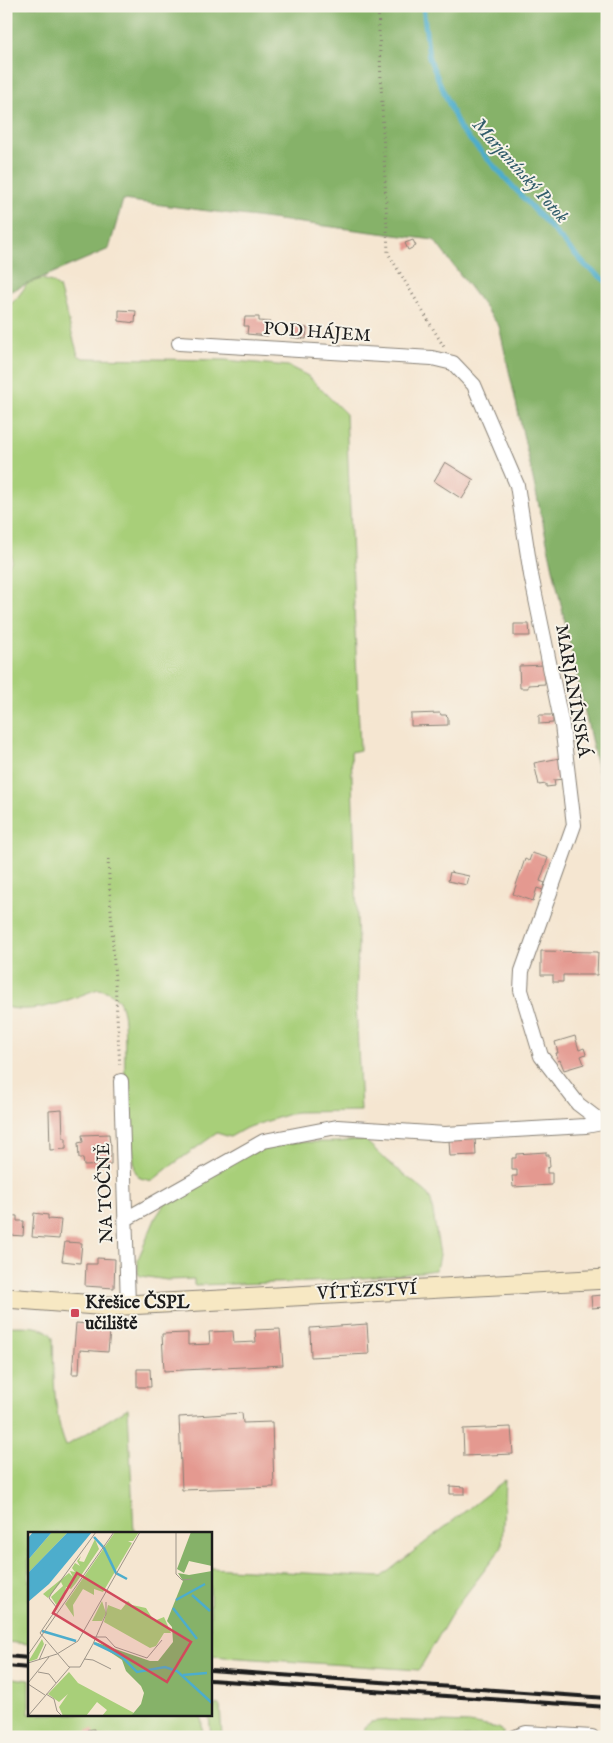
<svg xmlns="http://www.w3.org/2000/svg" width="613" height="1743" viewBox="0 0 613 1743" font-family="'IM FELL English',serif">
<rect width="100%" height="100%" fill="#f7f3e8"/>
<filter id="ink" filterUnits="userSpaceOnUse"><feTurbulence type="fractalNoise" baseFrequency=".02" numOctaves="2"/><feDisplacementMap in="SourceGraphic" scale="10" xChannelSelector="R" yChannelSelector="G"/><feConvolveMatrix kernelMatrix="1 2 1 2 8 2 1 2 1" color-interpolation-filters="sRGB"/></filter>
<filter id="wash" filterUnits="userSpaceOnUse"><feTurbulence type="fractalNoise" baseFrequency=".0096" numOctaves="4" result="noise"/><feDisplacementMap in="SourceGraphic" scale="20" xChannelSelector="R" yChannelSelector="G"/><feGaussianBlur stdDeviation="1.12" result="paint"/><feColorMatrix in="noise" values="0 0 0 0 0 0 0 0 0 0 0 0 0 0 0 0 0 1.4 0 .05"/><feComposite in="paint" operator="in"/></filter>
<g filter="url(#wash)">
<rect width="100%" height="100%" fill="#f5e6d1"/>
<path fill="#a8cf79" stroke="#62764a" d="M42 279 52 282 59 287 78 355 83 358 225 360 288 366 308 376 346 414 360 750 351 752 358 945 356 1003 361 1111 296 1112 246 1128 230 1137 217 1133 168 1168 152 1181 140 1178 135 1171C132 1139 128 1108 125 1076 124 1058 127 1017 120 1003 116 995 107 990 98 989 69 999 38 1015 6 1007V569C13 560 14 557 6 548V308L17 298 28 283Z
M355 1140H365L387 1161 426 1192 431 1200 440 1255 438 1265 435 1270 400 1275 311 1282 194 1285V1279L167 1280 141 1276 138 1274V1259L156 1217 166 1202 253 1151 278 1145 299 1142H338Z
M6 1326C21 1327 46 1323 53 1338 54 1372 53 1415 66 1446L128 1408 134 1533H29V1644L6 1642Z
M505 1480 502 1547 454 1610 419 1670 210 1656V1568L381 1577Z
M13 1678 29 1680V1714H201L203 1737H6V1682Z
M216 1704 220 1705 222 1737H211L209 1716Z
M387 1720 469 1723 499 1728 503 1732V1737H363L364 1727 371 1722Z"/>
<path fill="#86b269" stroke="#516742" d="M6 6H607V811L499 326 434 240 123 200 109 249 6 293Z"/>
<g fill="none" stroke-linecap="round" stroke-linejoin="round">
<path stroke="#4dadcc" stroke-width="5" d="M423 6 429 58 460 129 586 266 607 282"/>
</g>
<g id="blocks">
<path fill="#e49990" d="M413 240 416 246 408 250 405 243Z
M119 310 136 311 135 323 119 321Z
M245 317H259V321L270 322 268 336 247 334 248 326H244Z
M291 326 307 328 306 339 290 337Z
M445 462 474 480 462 499 434 481Z
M514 624H529L530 636H514Z
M545 665V684L528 685V688H520L519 666Z
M440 713 441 715H446L448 717V725L411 726V714Z
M539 715H553V723L539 724Z
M560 758 564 779 554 780 555 786 546 787V784L539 785 534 763Z
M532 853 548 858 540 881 545 883 543 890 537 888 533 901 513 894 525 859 529 861Z
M450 872 469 876 467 885 448 881Z
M541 951 598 952 597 975H563V982H553V975H541Z
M575 1036 579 1050 584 1048 586 1054 581 1056 584 1064 564 1070 560 1060 558 1061 556 1053H558L555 1042Z
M62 1110 63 1138H66V1149L50 1150 49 1111Z
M109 1134 110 1144H111V1165L84 1166 83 1158H79L78 1143 83 1142 82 1135Z
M475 1138 476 1155 450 1156 449 1140Z
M546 1152V1155H549L550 1167 547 1168V1173H552V1185L513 1187 512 1176H517V1170H512V1158H516V1154Z
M34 1213 48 1215V1219L61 1220 59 1239 32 1237Z
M6 1215 17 1216V1221H24L23 1236 9 1235 8 1243H6Z
M65 1242 82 1243 80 1263 62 1261Z
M97 1258 115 1259 114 1288 85 1286 86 1264H97Z
M603 1295 604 1307 592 1308 591 1296Z
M76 1323 105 1325 110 1331 108 1352 80 1350 79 1374H72Z
M367 1324 369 1354 311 1357 310 1328Z
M280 1329 283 1365 164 1371 162 1334 188 1333V1345L210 1344 209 1332 233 1331 234 1343 256 1342 255 1330Z
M137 1369H150L151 1387H137Z
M242 1413 243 1423 272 1422 274 1487 182 1490 179 1417Z
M511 1427 513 1454 464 1456 463 1429Z
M450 1486 465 1487V1494H450Z
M94 1729V1737H87V1730Z"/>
</g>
</g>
<g filter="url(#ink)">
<use href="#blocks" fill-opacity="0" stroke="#888176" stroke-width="1"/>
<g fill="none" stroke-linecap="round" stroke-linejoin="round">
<g stroke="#888176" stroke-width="16">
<path id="street" d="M179 343 432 358 453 363 474 385 517 485 531 575 562 725 574 825 522 971 521 990 541 1056 578 1104 603 1123
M121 1081 128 1305
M126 1219 264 1141 337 1127 445 1134 586 1126 607 1122
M515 1737 526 1733 592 1737"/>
</g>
<g stroke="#888176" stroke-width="21">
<path id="secondary" d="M6 1298 108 1306 607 1279"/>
</g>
<path stroke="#888176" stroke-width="3" stroke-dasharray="1 4" stroke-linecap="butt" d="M378 6 388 253 444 347
M108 859 120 1068"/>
<use href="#street" stroke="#fff" stroke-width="14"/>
<use href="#secondary" stroke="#f7e8c3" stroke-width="19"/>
<path stroke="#1c1c1c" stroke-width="4" d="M6 1656 29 1658
M6 1666 29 1668
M210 1670 607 1698
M210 1680 607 1707"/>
</g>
</g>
<rect fill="#d1495b" stroke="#f7f3e8" stroke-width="2" x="70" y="1308" width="10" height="10" rx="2.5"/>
<g text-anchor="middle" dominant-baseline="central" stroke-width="4" stroke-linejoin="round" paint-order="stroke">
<g font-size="18" fill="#1c1c1c" stroke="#f7f3e8">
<text transform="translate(317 333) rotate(4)">POD HÁJEM</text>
<text transform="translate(572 691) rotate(80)">MARJANÍNSKÁ</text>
<text transform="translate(106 1193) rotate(-92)">NA TOČNĚ</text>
<text transform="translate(367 1292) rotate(-3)">VÍTĚZSTVÍ</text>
</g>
<g font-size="18" font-weight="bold" fill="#1c1c1c" stroke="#f7f3e8" text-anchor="start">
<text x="85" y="1303">Křešice ČSPL<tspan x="85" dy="21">učiliště</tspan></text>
</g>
<g font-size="19" font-style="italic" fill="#325d6b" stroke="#f7f3e8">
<text transform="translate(520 171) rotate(48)">Marjanínský Potok</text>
</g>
</g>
<g transform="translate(28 1532)">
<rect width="184" height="184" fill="#f5e6d1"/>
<path d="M24 0H40L0 41V28ZM87 0H111L105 9H100L104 11 75 60 66 57V63L55 57 45 73 46 85 37 72ZM67 7 71 17 48 51 43 57 38 55 36 66 29 74 23 65 35 54 33 50 20 66 15 62 41 41 45 45 42 39 47 40 44 36 47 31 52 34 49 29 53 24 51 29 56 30ZM74 69 78 81 74 89H64ZM100 69 104 73 118 76 126 89 136 85 143 101H136L128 114 122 116 76 90 80 73 93 78ZM14 107 16 112 9 127 0 130ZM41 140 50 151 106 181 103 184H74L79 178 69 170 58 184H35L31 175 40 162 31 170 20 162Z" fill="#a8cf79"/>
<path d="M163 0H184V34L161 29 156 41 149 37ZM184 39V184H103L113 172 116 161 113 154 98 139 94 128 67 110 122 129H130L145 110 144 95 139 89 155 49 150 41 161 43Z" fill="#86b269"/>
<path d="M5 0H24L0 28V6ZM40 0H64L21 52 0 70V41Z" fill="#4dadcc"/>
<path fill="none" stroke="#4dadcc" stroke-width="2.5" d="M66 5 76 16 88 41 99 47M0 54 50 0M164 63 182 79M148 68 177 52M145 76 169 107M14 99 48 109M66 111 93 124 109 140 137 135 149 139 184 171M155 143 179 141"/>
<path fill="none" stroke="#9e9589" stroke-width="1" d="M68 0 23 62 21 66 29 76 12 101 41 135H52L65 112 78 82V70M148 0V42L154 48 164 47M66 105H78L87 115 119 126 134 108M0 123 86 0M56 127 65 128 83 137M11 128 18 112M0 131 29 122 50 109 112 0M10 140 21 142 28 151M0 151 21 125M0 152 17 163M18 162 26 167 29 179 34 184M0 184 42 135"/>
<path fill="#d1495b" fill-opacity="0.15" stroke="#d1495b" stroke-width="2.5" d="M49 41 163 110 139 150 25 81Z"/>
<rect width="184" height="184" fill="none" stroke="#1c1c1c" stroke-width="2.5"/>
</g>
<rect width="613" height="1743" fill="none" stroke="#f7f3e8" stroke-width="25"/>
</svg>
